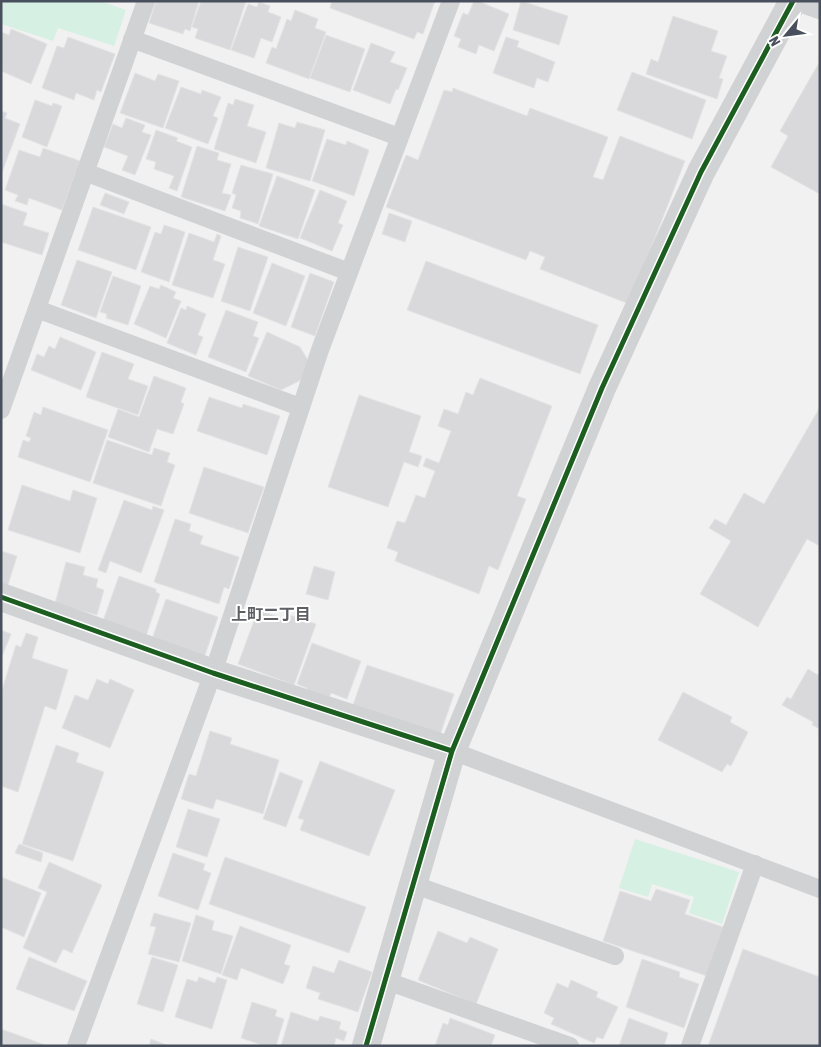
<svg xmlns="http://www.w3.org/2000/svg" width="821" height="1047" viewBox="0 0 821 1047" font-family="'Asap Condensed','Noto Sans JP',sans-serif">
<rect width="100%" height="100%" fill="#f2f1f1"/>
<path fill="#d6f0e4" d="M1 1H100L126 10 114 46 58 28 53 41 1 24Z
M635 839 739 872 722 924 689 913 694 897 652 884 648 897 619 888Z"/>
<path fill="#d9d9db" stroke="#e3e3e4" d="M156 1H199L190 31 185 29 183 34 149 23Z
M201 1H246L230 50 195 38 198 29 192 27Z
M332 1H435L423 34 417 32 414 39 330 8Z
M474 1H478L509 14 494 51 479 45 476 54 458 47 461 39 454 36 463 13 468 15Z
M521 1 568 16 559 45 513 30Z
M259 2 270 6 268 12 281 17 272 42 261 38 254 58 231 50 248 4 257 7Z
M295 10 318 19 315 28 326 32 309 79 266 63 272 47 276 49 287 19 291 21Z
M673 16 718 31 711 51 727 56 719 78 723 79 717 99 646 74 651 59 658 62Z
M11 29 47 44 31 84 1 71V32L9 35Z
M326 35 365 49 350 92 310 78Z
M68 37 115 54 101 92 97 90 94 100 76 93 74 100 42 88 57 46 64 48Z
M506 37 519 41 517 47 555 62 548 82 537 78 534 88 493 73Z
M371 43 395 52 390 62 407 68 398 90 396 89 390 104 353 90Z
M820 61V194L771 167 788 136 780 131Z
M632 72 706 100 692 139 617 110Z
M135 73 155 81 158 74 179 81 163 128 120 113Z
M181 87 201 94 202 90 221 97 213 116 218 118 208 144 165 128Z
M453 88 527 116 530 108 608 137 593 177 603 180 620 136 685 161 629 304 540 269 545 257 530 251 526 260 386 207 406 155 418 160 444 90 452 92Z
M235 99 254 105 247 126 266 132 256 163 214 149 228 103 233 105Z
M35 100 52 106 53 103 62 106 47 147 22 137Z
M1 111 7 113 5 118 20 124 1 175Z
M126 118 145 125 142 132 151 135 135 175 122 170 128 156 104 147 113 124 122 128Z
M297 122 325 130 310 181 266 168 279 123 295 128Z
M156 130 178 138 176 141 192 147 177 191 169 188 174 176 154 169 156 162 146 159Z
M327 139 346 145 347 141 369 150 354 196 312 181Z
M197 146 219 153 217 160 231 164 222 193 231 195 225 211 181 197Z
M43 148 80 161 62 210 29 198 27 205 15 201 18 195 5 190 19 150 40 157Z
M241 165 273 174 258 224 240 218 241 211 232 208 236 195 232 193Z
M277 176 315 190 298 239 259 226Z
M320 190 347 201 338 223 343 225 332 251 300 238Z
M105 193 129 202 124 214 100 205Z
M1 204 27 213 23 225 49 233 42 255 1 242Z
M93 207 151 227 136 270 78 250Z
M389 213 412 221 405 242 382 234Z
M164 225 185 232 169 282 141 272 155 232 161 234Z
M189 233 214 242 217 234 221 236 213 260 225 264 213 298 172 285Z
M238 247 268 257 250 311 221 301Z
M77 260 112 272 96 318 61 305Z
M426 261 598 325 580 374 407 310Z
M272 263 305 276 286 326 253 313Z
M310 273 334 282 315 336 291 327Z
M113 276 141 286 128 325 106 318 107 314 100 312Z
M161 285 176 292 173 298 181 301 166 338 134 324 150 286 159 289Z
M187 306 206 314 198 335 203 337 196 355 167 343 181 308 186 310Z
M226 310 258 322 253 336 259 338 246 372 208 357Z
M267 332 300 347 309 362 303 379 281 390 248 376Z
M60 337 96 352 81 390 31 370 37 354 44 357 49 346 55 349Z
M102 352 134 364 128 379 148 386 138 415 86 397Z
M154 376 186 388 181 402 184 404 173 434 157 429 149 452 108 437 118 409 139 417Z
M480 378 552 406 517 496 526 499 498 570 489 566 479 594 395 561 398 552 387 548 397 521 405 523 416 495 425 498 435 471 423 466 426 458 439 463 451 431 438 426 444 409 458 414 466 392 473 395Z
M359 395 421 416 409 452 422 456 418 467 404 462 388 507 328 487Z
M209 397 242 408 243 404 280 416 267 455 197 431Z
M43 407 108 430 90 482 18 457 23 440 29 442 31 438 26 436 34 412 41 415Z
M820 407V546L807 539 758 627 700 594 731 541 709 528 715 519 726 525 744 493 764 504Z
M107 440 152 455 154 448 170 453 167 462 175 465 161 506 93 483Z
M204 467 264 487 248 533 189 513Z
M22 485 70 501 73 490 97 498 80 553 8 530Z
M124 500 152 510 153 506 164 510 141 573 110 561 106 573 98 570Z
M175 519 191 524 189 531 203 536 200 544 239 557 229 589 224 587 219 604 154 582Z
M1 551 17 556 7 588 1 586Z
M66 562 85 567 83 575 98 579 96 587 104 590 97 615 55 604Z
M314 566 335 572 328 600 306 594Z
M119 576 156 589V592L160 594 146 636 103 621Z
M166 599 218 617 203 661 151 642Z
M258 610 284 619 287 614 316 624 294 685 238 664Z
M1 630 11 634 1 659Z
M26 633 38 637 32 658 68 670 56 710 45 706 18 792 1 786V693L16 645 21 647Z
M312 643 361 661 347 699 331 693 327 703 305 695 307 688 297 684Z
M367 665 454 694 440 735 353 705Z
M808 669 818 675 820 671V729L812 725 813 722 782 705 787 697 791 699Z
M97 679 108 684 110 679 134 690 110 748 62 728 75 695 88 700Z
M683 692 732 717 730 722 748 732 731 766 727 764 722 772 658 740Z
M210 731 232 738 230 744 279 760 263 814 216 799 213 809 181 799 189 774 196 776Z
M56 745 79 753 76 762 104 772 73 861 22 844Z
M320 761 395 790 369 856 300 830 304 820 298 818Z
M280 772 303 781 286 827 263 819Z
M188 809 220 819 207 857 176 847Z
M19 844 43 853 41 862 15 853Z
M173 853 205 864 203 870 211 873 198 910 158 896Z
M225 857 366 907 349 953 209 904Z
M49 862 102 885 72 953 63 949 56 963 23 948 47 892 38 888Z
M1 877 41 893 24 937 1 927Z
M656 889 690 900 685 914 723 927 707 976 603 941 620 891 651 901Z
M154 913 191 923 179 962 148 954 156 927 150 926Z
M196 915 214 921 212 930 233 936 221 974 182 961Z
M240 926 291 945 284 964 290 966 283 984 241 968 237 980 222 975Z
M438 931 467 943 470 937 498 949 476 1004 418 980Z
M743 949 820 977V1046H708Z
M29 957 87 981 74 1011 16 989Z
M152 957 178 965 163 1012 137 1004Z
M642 959 680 972 679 977 699 984 684 1028 626 1007Z
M339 960 372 972 358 1012 318 999 320 993 306 988 313 966 334 973Z
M199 977 215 983 217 977 227 980 212 1029 175 1017 187 979 197 982Z
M571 980 598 992 596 997 618 1007 603 1039 597 1037 594 1043 551 1024 554 1018 544 1013 557 983 568 988Z
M252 1002 277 1010 275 1016 284 1019 276 1046H265L241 1038Z
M291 1012 318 1021 320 1016 341 1022 339 1029 347 1032 344 1041 336 1038 334 1046H281Z
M450 1018 495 1035 491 1046H435L443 1023 448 1025Z
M629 1018 668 1033 664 1046H619Z
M1 1029 48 1046H1Z
M151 1039 169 1046H149Z"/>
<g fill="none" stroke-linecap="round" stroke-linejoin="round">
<path stroke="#d0d2d4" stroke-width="18" d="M132 39 399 137
M85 172 349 272
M37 309 300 407
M1 410 146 1
M452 751 820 889
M412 884 615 956
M384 980 570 1046
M76 1046 213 673 320 350 451 1
M690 1046 755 864"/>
<path stroke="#d0d2d4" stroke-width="28" d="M1 597 213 673 452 751
M366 1046 452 751 602 388 701 172 793 1"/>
<path stroke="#d0d2d4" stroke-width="28" d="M809 1 820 5"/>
<g stroke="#fff" stroke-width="8">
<path id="cycleway" d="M1 597 213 673 452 751
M366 1046 452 751 602 388 701 172 793 1"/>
</g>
<use href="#cycleway" stroke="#1b5e20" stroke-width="5"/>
</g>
<g text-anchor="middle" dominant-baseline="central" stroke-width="4" stroke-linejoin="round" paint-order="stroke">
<g font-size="16" font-weight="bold" fill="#5d5f65" stroke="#fff">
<text x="271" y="614">上町二丁目</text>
</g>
</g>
<rect width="821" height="1047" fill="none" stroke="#49505d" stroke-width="5"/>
<g transform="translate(786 35) rotate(241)" stroke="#ffffff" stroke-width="4" paint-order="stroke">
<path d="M0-4L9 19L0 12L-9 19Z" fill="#49505d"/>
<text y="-8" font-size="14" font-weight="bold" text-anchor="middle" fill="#49505d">N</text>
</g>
</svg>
